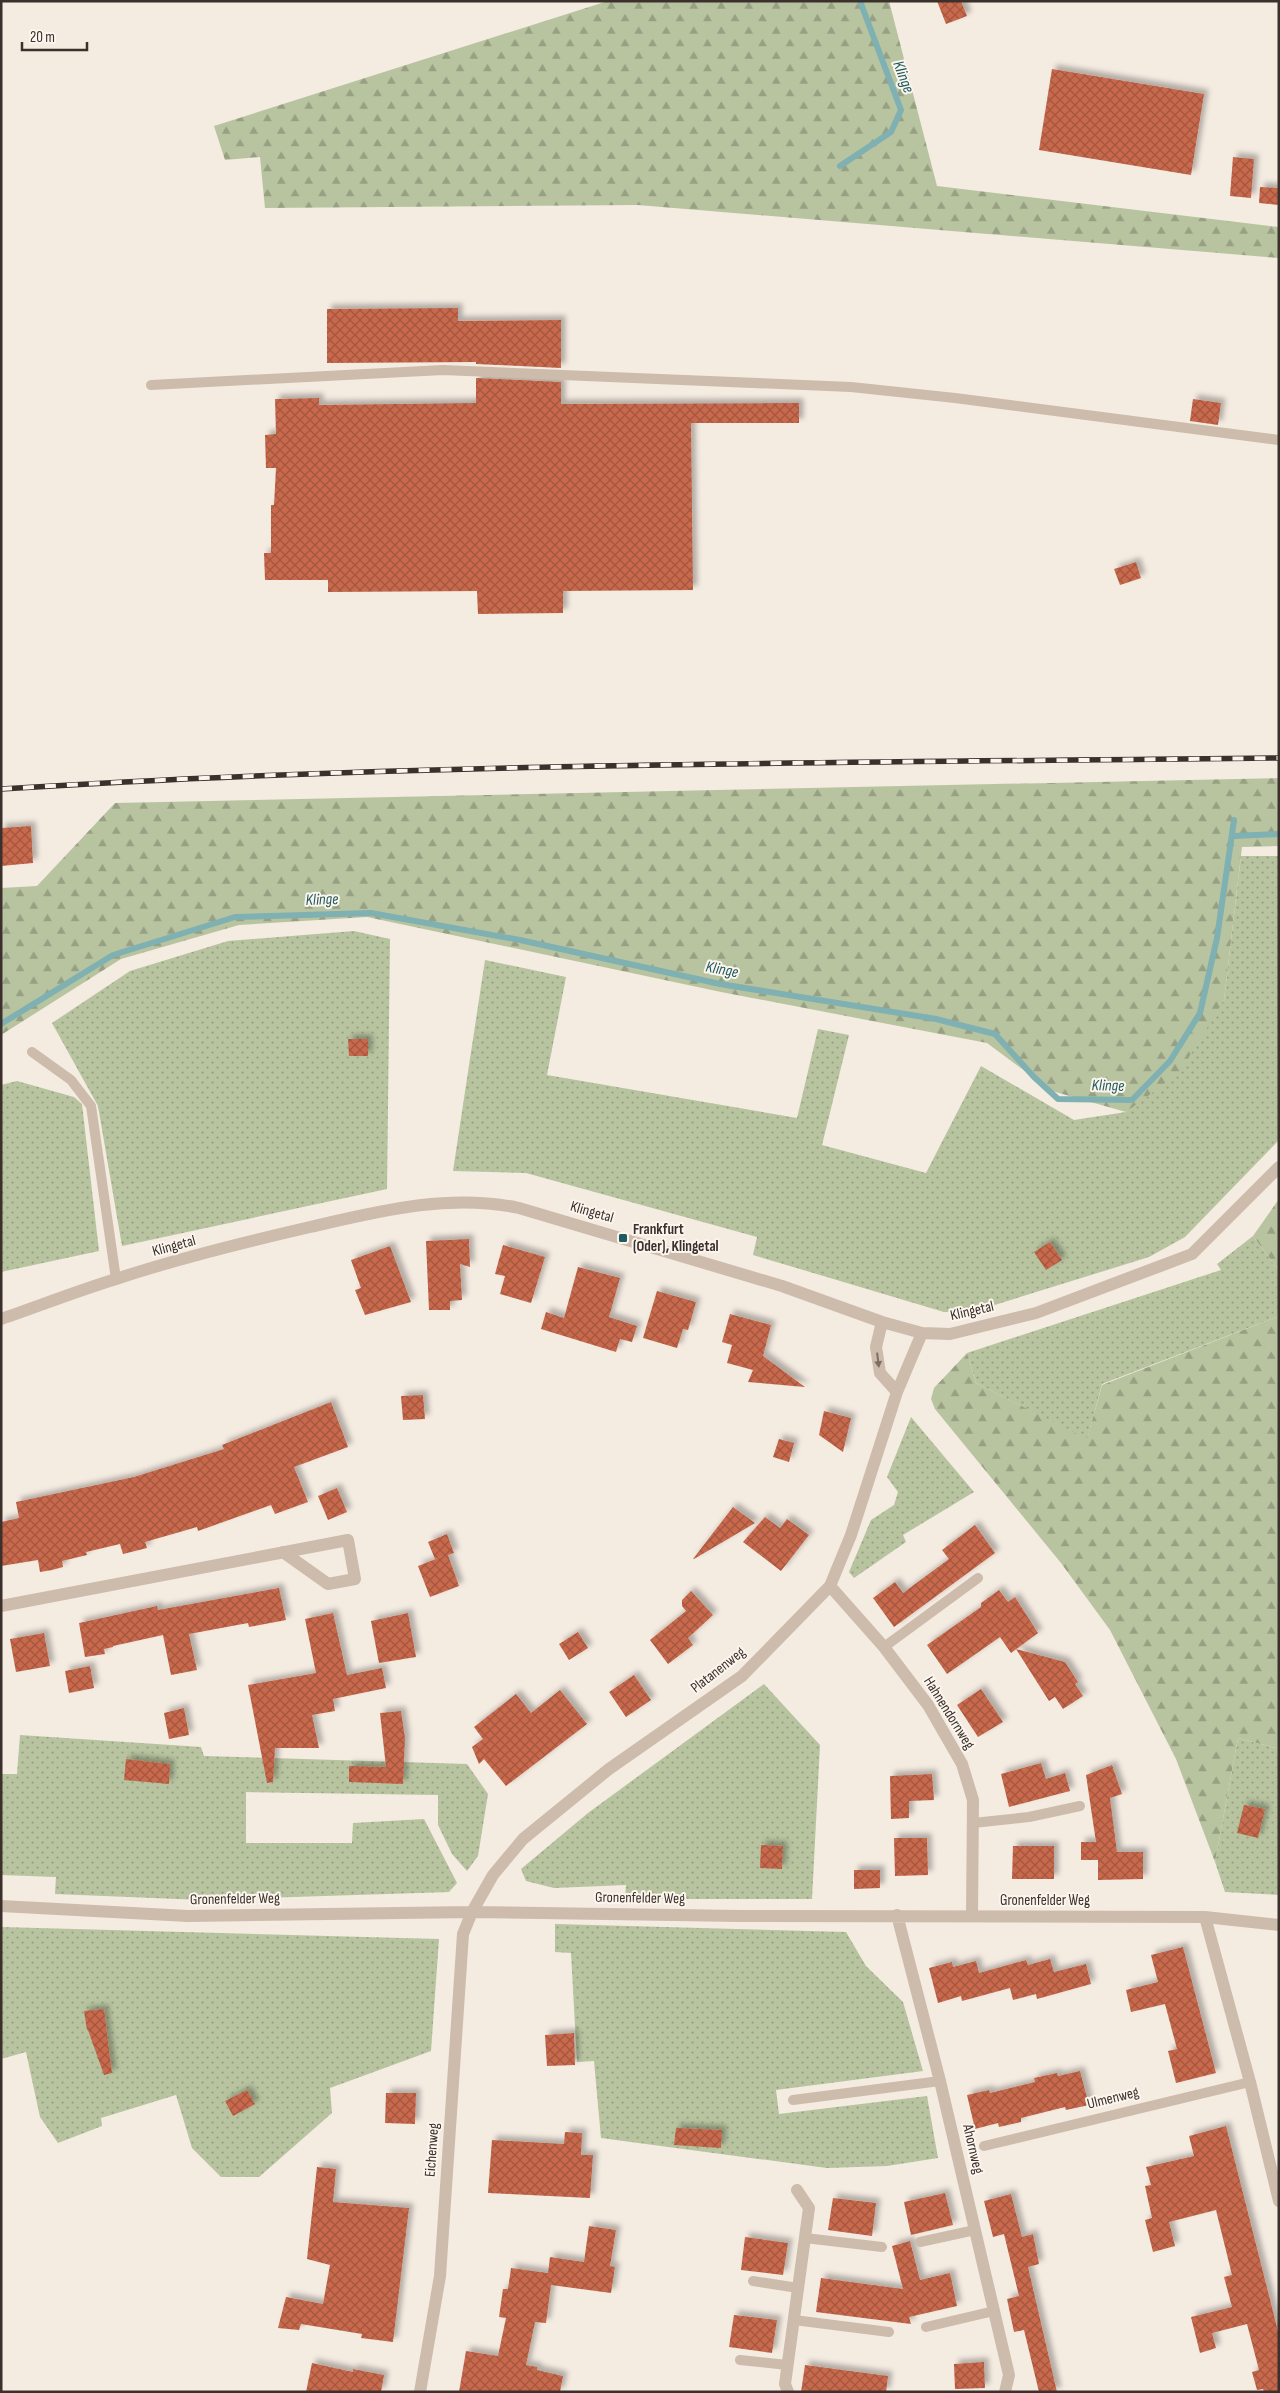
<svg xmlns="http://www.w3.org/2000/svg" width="1280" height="2393" viewBox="0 0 1280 2393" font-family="'Sofia Sans Condensed',sans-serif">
<defs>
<pattern id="green-dots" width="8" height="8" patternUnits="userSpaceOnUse" patternTransform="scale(1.25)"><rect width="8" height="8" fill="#b8c4a0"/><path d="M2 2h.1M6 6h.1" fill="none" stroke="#97a083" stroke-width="1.8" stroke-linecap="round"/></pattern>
<pattern id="forest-firs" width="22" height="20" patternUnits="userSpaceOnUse" patternTransform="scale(1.25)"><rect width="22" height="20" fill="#b8c4a0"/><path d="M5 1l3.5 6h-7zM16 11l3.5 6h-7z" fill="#97a083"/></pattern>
<pattern id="building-cross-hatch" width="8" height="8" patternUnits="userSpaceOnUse" patternTransform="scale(1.25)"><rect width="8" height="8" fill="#c8694b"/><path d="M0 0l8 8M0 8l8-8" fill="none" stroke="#a4573f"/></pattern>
<filter id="shadow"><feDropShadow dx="4.5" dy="-4.5" stdDeviation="2.5" flood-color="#0004"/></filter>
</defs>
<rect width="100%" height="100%" fill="#f4ebe1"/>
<path fill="url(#green-dots)" d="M1241 856H1279V1140L1185 1237 1149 1257 972 1312H944L753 1255 757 1237 526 1173 453 1171 485 960 566 977 547 1075 797 1118 818 1029 849 1035 822 1145 926 1173 981 1066 1074 1120 1126 1112 1224 1000Z
M354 931 390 939 387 1189 122 1246 98 1106 52 1023 130 971 228 941Z
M17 1081 74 1097 82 1104 99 1251 1 1272V1085Z
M1253 1236 1279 1271V1316L1102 1384 1087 1440 976 1383 967 1353 1221 1270 1217 1264Z
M911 1417 974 1492 903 1535 906 1542 854 1578 849 1572 871 1520 894 1505 898 1492 887 1477Z
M764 1684 820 1745 812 1899H625L626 1885 554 1888 526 1881 521 1869 588 1813Z
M20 1735 201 1747 204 1756 467 1764 488 1794 478 1856 467 1871 452 1854 438 1825V1795L246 1792V1843H352L353 1823 424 1819 457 1883 449 1892 202 1900 55 1894 56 1877 1 1875V1774H17Z
M1238 1738 1279 1749V1895L1225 1892 1215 1862Z
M555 1924 846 1932 866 1966 903 2002 923 2071 776 2090 779 2114 927 2096 938 2158 887 2166 827 2168 601 2138 594 2061 577 2062 571 1953 555 1952Z
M1 1927 439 1939 431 2051 330 2088 332 2113 259 2177H221L192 2148 176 2095 101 2118 102 2126 58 2143 40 2117 26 2052 1 2059Z"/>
<path fill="url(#forest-firs)" d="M608 1H889L937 186 1279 227V258L638 205 265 208 260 157 225 160 214 126Z
M1279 778V846L1242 847 1224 1000 1179 1073 1126 1112 1052 1091 987 1043 721 992 367 917 239 925 121 959 1 1035V888L37 886 115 803Z
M1279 1199V1271L1253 1236Z
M1279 1316V1749L1238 1738 1215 1862 1176 1759 1110 1630 1061 1563 935 1409 931 1399 934 1388 967 1353 976 1383 1087 1439 1102 1385Z"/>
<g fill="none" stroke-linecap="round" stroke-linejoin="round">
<path stroke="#7fb0b2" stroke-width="6" d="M840 166 891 132 901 110 860 1
M1233 836 1279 834
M1 1024 113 955 235 917 371 913 520 940 720 984 936 1019 995 1034 1034 1077 1058 1099 1132 1100 1170 1061 1200 1013 1217 938 1234 820"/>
</g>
<path fill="url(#building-cross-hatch)" filter="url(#shadow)" d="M937 1H961L967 16 946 24Z
M1052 69 1204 94 1191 175 1039 150Z
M1233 157 1254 159 1251 198 1230 196Z
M1260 187 1279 188V205L1259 203Z
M458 308V321L561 320V368L476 364V362L327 363V309Z
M476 378 561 382V404L799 403V423H691L693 590 563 591V613L478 614 477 591 328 592V580H265L264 553H271V505H274L276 468H266L265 435 276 434 275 399 319 398V405L476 403Z
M1193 399 1221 403 1218 425 1190 421Z
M1136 562 1141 578 1120 585 1114 569Z
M31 826 33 863 1 866V828Z
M348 1039H368V1056H349Z
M469 1239 470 1267 460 1264 462 1300 450 1301V1310H429L426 1241Z
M1050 1242 1062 1260 1046 1270 1034 1252Z
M503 1245 545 1257 531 1303 500 1294 505 1276 495 1274Z
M390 1246 411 1302 365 1315 355 1290 361 1288 351 1260Z
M578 1267 620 1278 609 1317 637 1326 632 1342 620 1339 616 1352 541 1329 546 1312 564 1318Z
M657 1291 696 1302 688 1330 683 1329 677 1348 643 1338Z
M730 1314 771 1325 763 1356 805 1387 748 1382 753 1370 727 1363 732 1345 722 1342Z
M423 1395 425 1419 403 1420 401 1396Z
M331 1402 348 1447 294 1467 308 1502 275 1514 271 1505 198 1531 197 1527 145 1542 147 1548 123 1554 120 1544 86 1552 87 1555 62 1561 63 1567 52 1570 40 1572 38 1560 1 1566V1522L19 1518 16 1502 134 1477 224 1449 222 1445Z
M824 1411 851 1418 843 1452 819 1435Z
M779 1439 794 1443 789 1462 773 1457Z
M337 1488 347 1512 328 1520 318 1496Z
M733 1507 755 1523 694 1559H693Z
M765 1517 780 1528 787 1519 809 1535 781 1571 743 1542Z
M975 1525 995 1553 894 1627 873 1598 895 1582 903 1593 949 1559 942 1550Z
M447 1534 454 1553 448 1555 459 1586 430 1597 418 1566 446 1555 435 1559 428 1542Z
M279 1588 286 1620 249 1627 248 1623 189 1634 197 1670 171 1675 163 1635 113 1646V1647L104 1649 105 1654 85 1657 79 1623 157 1606 158 1610Z
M999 1590 1008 1602 1015 1597 1038 1633 1011 1653 1000 1637 947 1674 927 1645 981 1607V1603Z
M691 1591 713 1615 688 1638 693 1645 668 1664 650 1640 686 1611 682 1606V1600Z
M333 1613 347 1675 382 1668 386 1688 333 1699 335 1711 312 1715 319 1748H275L273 1782 267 1783 248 1685 316 1673 305 1619Z
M408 1613 416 1657 379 1663 371 1621Z
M578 1632 588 1648 569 1660 559 1644Z
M44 1633 50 1666 16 1672 10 1639Z
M1016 1649 1065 1662 1078 1682 1075 1684 1083 1696 1063 1709 1055 1697 1049 1701Z
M90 1666 94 1688 69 1693 65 1671Z
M634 1675 651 1700 626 1717 609 1692Z
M981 1689 1003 1722 978 1737 957 1705Z
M560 1690 587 1724 506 1786 484 1759 479 1764 472 1747 483 1739 474 1727 516 1694 531 1713Z
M184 1708 189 1735 169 1739 164 1713Z
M401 1711 405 1738 403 1784 349 1782V1766L386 1767 380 1713Z
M126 1759 170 1764 169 1784 124 1780Z
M1041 1763 1046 1779 1065 1773 1070 1791 1009 1807 1001 1774Z
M1112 1765 1122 1794 1110 1798 1117 1852H1143V1879L1098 1880V1860H1081V1842H1096L1086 1775Z
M932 1774 934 1800 909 1801V1818L891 1819 890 1776Z
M1244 1805 1265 1809 1258 1838 1237 1833Z
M894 1838H927L928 1875 895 1876Z
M761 1845 783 1846 782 1869 760 1868Z
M1013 1846H1054V1879H1012Z
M854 1870H880V1888L854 1889Z
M1183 1947 1216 2073 1176 2083 1168 2051 1177 2049 1165 2004 1131 2012 1126 1990 1158 1982 1151 1955Z
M1050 1959 1054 1972 1086 1964 1091 1984 1037 1999 1036 1994 1013 2000 1010 1988 962 2001 961 1996 938 2003 929 1968 952 1962 953 1967 976 1961 979 1973 1026 1960 1028 1965Z
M104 2009 112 2073 104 2075 88 2030H87L84 2011Z
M574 2033 575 2065 547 2066 545 2035Z
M1080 2071 1089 2105 1066 2110 1065 2107 1021 2118V2122L999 2127 998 2123 975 2129 967 2095 989 2090 990 2093 1035 2082 1034 2078 1057 2073 1058 2076Z
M247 2090 255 2104 233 2116 225 2101Z
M386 2093H416L415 2124 385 2123Z
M1226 2126 1279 2335V2392H1264L1263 2389 1257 2390 1252 2372 1259 2370 1247 2324 1212 2333 1216 2348 1200 2353 1191 2317 1232 2307 1224 2277 1232 2275 1216 2210 1169 2222 1175 2246 1153 2252 1145 2220 1152 2218 1145 2186 1151 2185 1146 2167 1194 2156 1189 2136Z
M676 2128 722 2130 721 2148 674 2145Z
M565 2132 582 2133 581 2155H593L590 2198 488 2193 492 2140 564 2144Z
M317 2167 336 2169 333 2202 409 2208 393 2342 361 2338 362 2334 301 2324 299 2330 278 2328 286 2297 323 2304 330 2265 307 2259Z
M945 2193 953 2225 911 2235 904 2202Z
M1011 2194 1022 2237 1033 2234 1039 2264 1028 2267 1057 2392H1039L1024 2330 1014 2332 1007 2299 1019 2296 1004 2234 993 2237 984 2201Z
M833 2198 876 2203 872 2236 828 2230Z
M589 2226 616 2230 610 2266 615 2267 611 2293 551 2285 546 2323 535 2322 526 2365 537 2367V2370L563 2376 560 2392H459L466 2351 498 2356 506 2318 499 2317 503 2289H508L511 2268 548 2273 550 2257 584 2262Z
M745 2237 788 2243 783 2275 741 2270Z
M910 2241 920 2280 950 2273 957 2306 909 2317 911 2324 816 2312 821 2278 903 2289 892 2246Z
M734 2315 777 2320 772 2353 729 2347Z
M984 2362 985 2388 955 2389 954 2364Z
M312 2363 353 2372V2369L384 2375 381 2392H306Z
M805 2365 888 2376 886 2392H801Z"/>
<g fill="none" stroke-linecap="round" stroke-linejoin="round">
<path stroke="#cdbbac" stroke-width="10" d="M151 385 443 370 851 387 955 398 1279 440
M32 1052 71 1080 91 1106 116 1279
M884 1647 978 1578
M973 1823 1029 1817 1080 1806
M793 2100 940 2081
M984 2146 1250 2082
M805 2238 882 2247
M920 2242 975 2230
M753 2281 798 2288
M794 2320 889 2332
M926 2327 994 2311
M740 2360 787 2365"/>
<path stroke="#cdbbac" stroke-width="12" d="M1 1319C39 1306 77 1291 116 1279 179 1258 245 1242 310 1227 379 1211 449 1193 519 1208L782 1286 882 1322 922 1333 950 1334 1036 1313 1192 1254 1279 1167
M882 1322 876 1347 880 1373 897 1392
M830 1586 884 1647 928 1705 962 1764 973 1800 972 1916
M1 1606 348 1540 355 1579 328 1584 283 1552
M1 1906 188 1916 472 1912 740 1916 1205 1917 1279 1925
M897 1915 940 2081 1009 2375 1005 2392
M1205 1917 1250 2082 1279 2201
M420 2392 440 2276 463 1934 472 1912 493 1875 523 1839 609 1769 742 1676 830 1586 851 1535 897 1392 922 1333
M788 2392 785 2384 809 2208 797 2190"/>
<g stroke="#3b302b" stroke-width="5.5">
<path id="rail" d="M1 789C426 762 853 763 1279 758"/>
</g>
<use href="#rail" stroke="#fbf5ee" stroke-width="4" stroke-dasharray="11" stroke-linecap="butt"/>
</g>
<defs><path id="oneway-solid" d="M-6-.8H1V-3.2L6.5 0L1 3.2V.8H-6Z" transform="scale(1.25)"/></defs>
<use fill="#7d6f65" href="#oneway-solid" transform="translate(878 1360) rotate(83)"/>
<rect fill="#1f5a5e" stroke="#fbf5ee" stroke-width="2" x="618" y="1233" width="10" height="10" rx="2.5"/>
<g text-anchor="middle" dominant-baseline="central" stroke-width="4" stroke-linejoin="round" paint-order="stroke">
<g font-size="15" fill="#3b302b" stroke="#fbf5ee">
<text transform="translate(592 1212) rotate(16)">Klingetal</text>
<text transform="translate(174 1246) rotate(-15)">Klingetal</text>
<text transform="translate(972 1311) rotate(-13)">Klingetal</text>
<text transform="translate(718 1670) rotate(-38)">Platanenweg</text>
<text transform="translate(949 1713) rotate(58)">Hahnendornweg</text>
<text transform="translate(640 1898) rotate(1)">Gronenfelder Weg</text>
<text transform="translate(235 1899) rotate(-1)">Gronenfelder Weg</text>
<text x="1045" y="1900">Gronenfelder Weg</text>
<text transform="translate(1113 2098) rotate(-14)">Ulmenweg</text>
<text transform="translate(973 2149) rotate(77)">Ahornweg</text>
<text transform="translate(432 2150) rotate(-86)">Eichenweg</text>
</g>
<g font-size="15" font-weight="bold" fill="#3b302b" stroke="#fbf5ee" text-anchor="start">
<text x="633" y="1229">Frankfurt<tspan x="633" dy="17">(Oder), Klingetal</tspan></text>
</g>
<g font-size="16" font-style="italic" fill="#1f5a5e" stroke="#fbf5ee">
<text transform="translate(903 77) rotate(69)">Klinge</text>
<text transform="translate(322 900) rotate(-2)">Klinge</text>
<text transform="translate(722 970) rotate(11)">Klinge</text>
<text transform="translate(1108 1086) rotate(1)">Klinge</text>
</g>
</g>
<rect width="1280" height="2393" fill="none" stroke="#3b302b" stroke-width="5"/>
<path d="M22 42v8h65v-8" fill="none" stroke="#3b302b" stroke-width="2.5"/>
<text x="30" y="42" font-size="15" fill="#3b302b" stroke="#fbf5ee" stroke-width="4" paint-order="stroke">20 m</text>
</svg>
